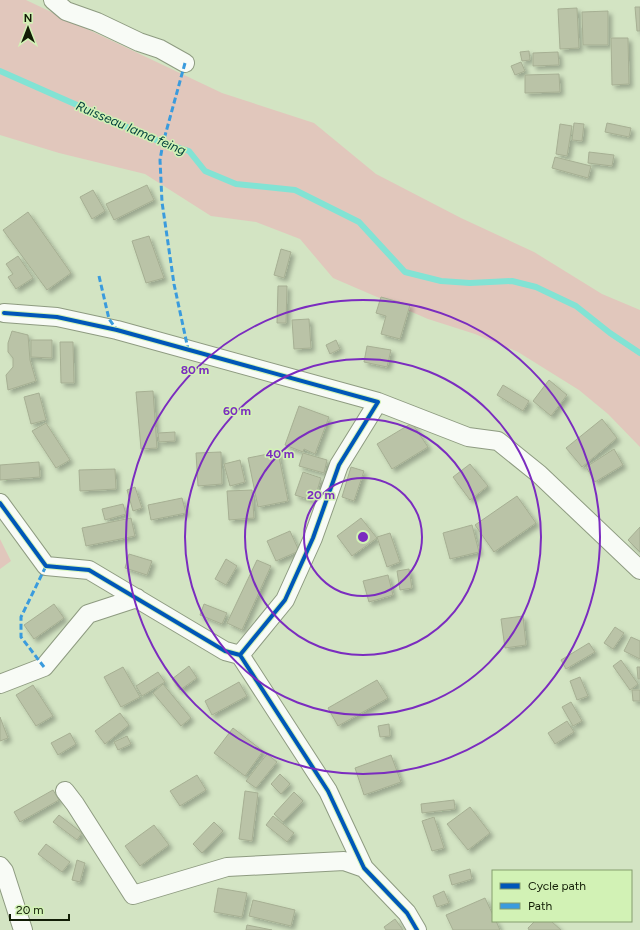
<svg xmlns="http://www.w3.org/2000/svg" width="640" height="930" viewBox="0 0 640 930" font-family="Figtree,sans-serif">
<defs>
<filter id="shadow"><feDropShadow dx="3.5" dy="3.5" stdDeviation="2" flood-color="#0004"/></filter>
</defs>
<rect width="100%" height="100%" fill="#d3e4c3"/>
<path fill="#e1c7bc" d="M0 0H26L222 93 314 123 376 174 461 218 534 252 602 294 640 310V447L608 414 579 390 518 352 475 334 428 319 333 278 300 239 256 222 211 216 145 174 59 153 0 135Z
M0 539 11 561 0 569Z"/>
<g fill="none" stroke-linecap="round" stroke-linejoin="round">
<path stroke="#82e3d4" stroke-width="6" d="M0 71 163 143 189 151 205 171 236 184 295 190 359 222 405 272 441 281 470 283 512 281 536 287 576 306 610 333 640 353"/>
</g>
<path fill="#bac3a7" stroke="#a6af93" filter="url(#shadow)" d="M635 7H640V31H637Z
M577 8 579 48 560 49 558 9Z
M608 11V45H583L582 12Z
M611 38H628L629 84 612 85Z
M529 51 530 60 522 61 520 52Z
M558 52 559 65 533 66V53Z
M521 62 525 71 515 75 511 66Z
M559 74 560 92 525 93V75Z
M574 123 584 124 582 141 572 140Z
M607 123 631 128 629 137 605 132Z
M560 124 572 126 567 156 556 154Z
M589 152 614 155 612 166 588 163Z
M555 157 591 166 588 178 552 168Z
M147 185 154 200 114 220 106 204Z
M93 190 105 211 92 219 80 197Z
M28 212 71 273 47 290 3 230Z
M149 236 164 278 146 283 132 241Z
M281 249 291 252 284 278 274 275Z
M18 256 33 278 16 289 8 277 13 274 6 264Z
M278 286H287L286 323H277Z
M381 297 410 305 400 339 381 334 386 316 376 313Z
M309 319 311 348 294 349 292 320Z
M12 331 28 335 30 360 36 381 8 390 6 375 13 367V358L8 352V343Z
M31 340H52V358L31 357Z
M336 340 340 349 330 354 326 345Z
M60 342H73L74 383H61Z
M367 346 391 350 387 367 364 362Z
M549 380 567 395 551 416 533 401Z
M503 385 529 401 523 411 497 395Z
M153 391 157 448 141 449 136 392Z
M39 393 46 420 31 424 24 397Z
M299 406 329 417 315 454 304 449 303 452 285 445Z
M602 419 617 438 582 467 566 448Z
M46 423 70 460 56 468 32 431Z
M412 423 428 447 392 469 377 444Z
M175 432V441L159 442 158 433Z
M614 449 623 465 595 482 586 467Z
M221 452 222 484 198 486 196 453Z
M278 452 288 501 258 507 248 458Z
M303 453 327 460 324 473 299 466Z
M240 460 245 482 230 486 224 464Z
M39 462 40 477 0 480V465Z
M470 464 488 486 470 500 453 477Z
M351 467 364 471 354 501 342 497Z
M115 469 116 489 80 491 79 470Z
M303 472 321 478 314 501 295 495Z
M135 487 142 508 133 511 127 490Z
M252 490 254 518 229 520 227 491Z
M517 496 536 523 494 552 475 525Z
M182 498 186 513 151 520 148 505Z
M123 504 126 514 105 520 102 509Z
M131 518 135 536 86 546 82 528Z
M361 518 377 538 352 556 337 536Z
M472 525 479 552 450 559 443 533Z
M640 527V552L628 540Z
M290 531 299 551 276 561 267 541Z
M390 533 400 562 387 567 377 537Z
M129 554 152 561 147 575 125 568Z
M226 559 237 566 226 585 215 579Z
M257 560 271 566 242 630 227 623Z
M409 569 412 588 400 590 397 571Z
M388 575 393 595 369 602 363 581Z
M54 604 64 618 34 639 24 625Z
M204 604 227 613 222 624 200 615Z
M523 616 526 645 505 648 501 619Z
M615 627 624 633 613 649 604 643Z
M631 637 640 641V659L624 651Z
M589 643 595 652 566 669 561 660Z
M621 660 638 684 630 690 613 666Z
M189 666 197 678 180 690 172 679Z
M123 667 140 697 121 707 104 677Z
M637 667H640V679H638Z
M158 672 165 682 142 696 136 686Z
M580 677 588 696 577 700 570 681Z
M377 680 388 698 338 726 328 708Z
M239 682 247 696 212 715 205 701Z
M163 684 191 718 181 726 153 693Z
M33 685 53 716 36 726 16 695Z
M632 690H640V701H633Z
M571 702 582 721 573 726 562 707Z
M120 713 129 725 105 744 95 731Z
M0 717 8 738 0 741Z
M567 721 574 732 555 744 548 733Z
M389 724 390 736 380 737 378 726Z
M233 728 263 751 245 776 214 753Z
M70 733 76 744 58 755 51 743Z
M127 736 131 744 118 750 114 742Z
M267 754 277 762 256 788 246 781Z
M391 755 401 782 364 795 355 768Z
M280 774 290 784 281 794 271 784Z
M197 775 206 790 180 806 170 791Z
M53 790 59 800 20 822 14 812Z
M245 791 258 793 252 841 239 839Z
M294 792 303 801 283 822 274 814Z
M454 800 455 809 422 813 421 804Z
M470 807 490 833 468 850 447 824Z
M59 815 82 833 77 840 53 822Z
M273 816 294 833 287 842 266 825Z
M434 817 444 848 432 851 422 821Z
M214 822 223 831 202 853 193 844Z
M154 825 169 845 140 866 125 846Z
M46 844 70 862 62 872 38 854Z
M77 860 85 863 80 882 72 880Z
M470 869 472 879 452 885 449 875Z
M218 888 247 893 242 917 214 912Z
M444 891 449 903 437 907 433 896Z
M485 898 493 915V921H496L500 930H453L446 915Z
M253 900 295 910 291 926 249 916Z
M395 919 403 930H386L384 927Z
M535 921H551L561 930H529L528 928Z
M247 925 272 930H246Z"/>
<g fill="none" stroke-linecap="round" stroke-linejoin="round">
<g stroke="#8e9b81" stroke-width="20">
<path id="minor" d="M53 0 66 11 97 22 139 42 160 49 185 63
M4 313 57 317 117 330 378 402 339 465 313 538 285 600 240 655
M378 402 468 437 498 441 539 474 640 570
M0 503 46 566 89 570 225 651 240 655 328 791 364 868 407 913 417 930
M0 684 44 667 88 614 137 598
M65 791 75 804 133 895 227 867 344 861 364 868
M0 866 4 871 23 930"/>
</g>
<use href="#minor" stroke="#f8fbf6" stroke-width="18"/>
<path stroke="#3a9bdd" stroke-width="3" stroke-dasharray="6 3" stroke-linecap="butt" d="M185 63 163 143 160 160 162 202 174 284 188 349
M99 276 109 319 117 330
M44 667 21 637V617L46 566"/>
<g stroke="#d2f2b5" stroke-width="6">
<path id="cycleway" d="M4 313 57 317 117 330 378 402 339 465 313 538 285 600 240 655
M0 503 46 566 89 570 225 651 240 655 328 791 364 868 407 913 417 930"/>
</g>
<use href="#cycleway" stroke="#0057b8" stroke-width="4"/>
</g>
<g fill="none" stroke="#7b2cbf" stroke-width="2">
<circle cx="363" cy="537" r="59"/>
<circle cx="363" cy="537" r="118"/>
<circle cx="363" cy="537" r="178"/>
<circle cx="363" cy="537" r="237"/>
</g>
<g text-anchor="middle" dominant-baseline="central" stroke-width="3" stroke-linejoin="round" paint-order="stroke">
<g font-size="13" font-style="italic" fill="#003f3d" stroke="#d2f2b5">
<text transform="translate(131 128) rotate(23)">Ruisseau lama feing</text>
</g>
</g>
<circle cx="363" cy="537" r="6" fill="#7b2cbf" stroke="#d2f2b5" stroke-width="2"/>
<g font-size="12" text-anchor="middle" font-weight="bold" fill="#7b2cbf" stroke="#d2f2b5" stroke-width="3" stroke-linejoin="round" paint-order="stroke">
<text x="195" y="374">80 m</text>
<text x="237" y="415">60 m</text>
<text x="280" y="458">40 m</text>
<text x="321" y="499">20 m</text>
</g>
<rect x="492" y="870" width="140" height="52" fill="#d2f2b5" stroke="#859d6f"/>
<rect x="500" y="883" width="20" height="6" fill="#0057b8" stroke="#859d6f"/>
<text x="528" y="890" font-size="12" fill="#121d06">Cycle path</text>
<rect x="500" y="903" width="20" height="6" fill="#3a9bdd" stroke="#859d6f"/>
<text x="528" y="910" font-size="12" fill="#121d06">Path</text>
<g transform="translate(28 28)" stroke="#d2f2b5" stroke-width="3" paint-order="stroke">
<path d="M0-3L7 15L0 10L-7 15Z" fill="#121d06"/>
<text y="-6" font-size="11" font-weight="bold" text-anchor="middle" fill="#121d06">N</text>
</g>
<path d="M10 914v6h59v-6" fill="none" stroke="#121d06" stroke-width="2"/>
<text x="16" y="914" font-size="12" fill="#121d06" stroke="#d2f2b5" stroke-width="3" paint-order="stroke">20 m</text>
</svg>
